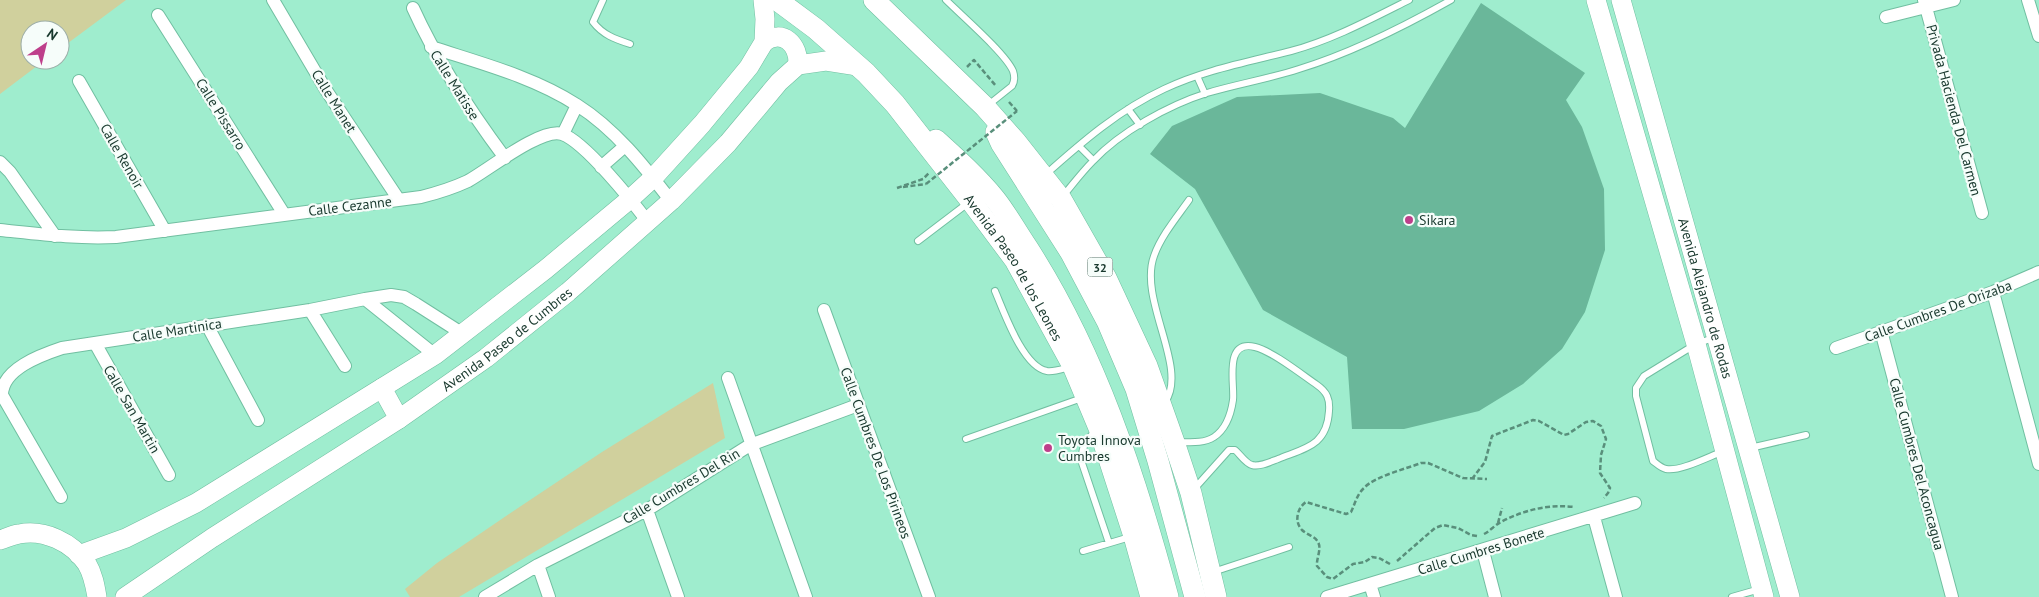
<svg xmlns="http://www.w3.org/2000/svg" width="2039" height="597" viewBox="0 0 2039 597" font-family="'PT Sans',sans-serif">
<rect width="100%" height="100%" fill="#9fedce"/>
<path fill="#d0d09d" d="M0 0H126L60 49V30H30V60H45L0 94Z
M713 383 725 438 459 597H410L405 589 437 563 509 514 602 452Z"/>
<path fill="#6ab79a" d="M1481 3 1585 73 1566 100 1582 127 1604 189 1605 250 1585 312 1562 349 1523 384 1479 411 1404 429H1352L1347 357 1263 310 1195 189 1150 154 1172 126 1237 97 1320 93 1393 118 1405 128Z"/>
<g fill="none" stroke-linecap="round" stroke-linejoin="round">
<g stroke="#71bfa1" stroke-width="8">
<path id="lane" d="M603 0 593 22C603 35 615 39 630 44
M946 0C962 16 1005 53 1013 71 1015 77 1015 81 1012 86L987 106
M1197 76 1205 94
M1128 109 1140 125
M1079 146 1093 160
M1045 175C1082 142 1119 110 1164 89 1204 70 1248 62 1291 51 1332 40 1371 19 1409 0
M1063 196C1073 184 1082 172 1093 161 1120 132 1169 105 1207 93 1237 84 1268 79 1299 69 1352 53 1403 27 1451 0
M918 241 968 203
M995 291C1004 312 1023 367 1047 371 1054 372 1062 369 1070 367
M1716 337 1696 344 1644 376 1636 388V396L1653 461C1657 464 1661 468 1666 469 1680 472 1710 456 1724 451
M1165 402C1189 368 1138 300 1154 256 1161 236 1177 217 1189 200
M1096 431C1085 440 1081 448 1082 463L1109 543
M966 439 1082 398
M1177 442C1189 442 1203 444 1214 437 1226 429 1231 414 1233 400 1235 385 1223 339 1255 347 1272 351 1301 374 1317 385 1327 392 1330 399 1329 411 1327 446 1305 448 1278 459 1270 462 1260 467 1252 465 1245 463 1240 454 1235 450H1229L1195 488
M1750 448 1806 435
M1083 551 1130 537
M1213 572 1289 547
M1732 597 1760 589"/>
</g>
<g stroke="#71bfa1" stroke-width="14">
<path id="street" d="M273 0 326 90 399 200
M1924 0 1982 213
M2028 0 2039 36
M413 8C437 61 470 111 505 158
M158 15 284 214
M1886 17 1954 0
M431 47C480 63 534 77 577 105 615 129 644 166 671 201
M79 81 165 231
M563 134 577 105
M0 162 10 172 55 236
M601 167 625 146
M0 230C39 234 77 239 116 237L421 197C437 193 453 188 468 181 488 170 542 127 562 134 585 142 632 201 648 222
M1993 292 2039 464
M365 299 435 355
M310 310 345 366
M824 310 929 597
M207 325 258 420
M1881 331 1952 597
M95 343 169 475
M1836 348 1993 292 2039 272
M728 378 806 597
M61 497 2 395C2 369 41 355 62 348L310 310 365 299 391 295 404 297 416 304 463 334
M647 510 678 597
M1594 517 1616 597
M1483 551 1495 597
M538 565 549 597
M1370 584 1374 597
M485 597 538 565 647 510 750 445 858 405
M1327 597 1635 503"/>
</g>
<g stroke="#71bfa1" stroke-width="20">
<g id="secondary">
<path d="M1596 0 1696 344 1764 597"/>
<path id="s1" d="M1621 0 1790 597"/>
<path d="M764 42C783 28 799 45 798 65"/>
<path d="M382 388 399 419"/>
<path d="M0 540C6 538 12 535 19 534 44 529 72 542 87 564 93 574 95 585 97 597"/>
<path d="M79 555 126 538 196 503 435 355 546 269 630 199 653 178 702 124 749 67 764 42 765 19 763 0"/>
<path id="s2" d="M125 597 212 538 399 419 486 358 568 292 671 201 728 143 779 82 798 65 826 61 858 66"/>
</g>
</g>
<g stroke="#71bfa1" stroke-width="22">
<g id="primary">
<path id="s3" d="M777 0 816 29 866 73 895 104 971 201 1015 260 1073 366 1099 428 1134 536 1151 597"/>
<path d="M874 0 985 107 1016 142 1061 199 1106 278 1147 366 1174 442 1191 493 1216 597"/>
<path d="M996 132 1001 143 1071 253 1107 321 1136 389 1158 461 1195 597"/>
<path d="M936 140C957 159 978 178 995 199 1007 214 1016 231 1027 247 1096 354 1135 475 1168 597"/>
</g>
</g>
<path stroke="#598f7b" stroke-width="2.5" stroke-dasharray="5 2.5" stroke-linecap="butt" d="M967 67 974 60 996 86
M1009 102 1017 111
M903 187 926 184
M897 188 923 179 929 173
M1472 479 1485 462 1492 436 1533 420 1539 421 1564 435 1568 434 1586 422 1593 421 1601 426 1606 439 1601 455 1600 473 1610 488 1608 493 1604 498
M1498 523 1502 508
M1484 534C1490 531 1495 525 1501 522 1524 510 1548 504 1575 507
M1397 561 1435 528 1443 525 1458 528 1471 535 1477 536
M1390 564 1379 558 1372 557 1365 562 1353 564 1333 579 1327 577 1317 566C1316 559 1322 549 1318 542 1315 536 1307 535 1302 530 1294 522 1297 508 1306 502L1346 514 1351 512C1355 504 1357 494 1364 488 1375 476 1406 469 1421 463H1428L1463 478 1487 479"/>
<use href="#lane" stroke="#fff" stroke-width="6"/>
<use href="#street" stroke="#fff" stroke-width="12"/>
<use href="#secondary" stroke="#fff" stroke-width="19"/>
<use href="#primary" stroke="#fff" stroke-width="21"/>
<path stroke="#598f7b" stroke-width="2.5" stroke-dasharray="5 2.5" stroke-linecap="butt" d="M926 184 1017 111"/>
</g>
<g fill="#be3f8b" stroke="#f6fdfa" stroke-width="2">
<circle cx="1409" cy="220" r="5"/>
<circle cx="1048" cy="448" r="5"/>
</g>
<g text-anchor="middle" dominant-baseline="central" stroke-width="4.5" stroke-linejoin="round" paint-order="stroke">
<rect fill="#f6fdfa" stroke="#5b736a" stroke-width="1" x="1087.5" y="257.5" width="25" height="19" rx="4"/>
<g font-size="12" font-weight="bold" fill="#18382d">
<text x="1100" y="267">32</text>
</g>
<g font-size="14" fill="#18382d" stroke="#f6fdfa">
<text transform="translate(455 85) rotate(58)">Calle Matisse</text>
<text transform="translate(334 101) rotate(58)">Calle Manet</text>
<text transform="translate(1954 110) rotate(75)">Privada Hacienda Del Carmen</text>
<text transform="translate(221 114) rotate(58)">Calle Pissarro</text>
<text transform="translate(122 156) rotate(60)">Calle Renoir</text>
<text transform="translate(350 206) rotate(-7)">Calle Cezanne</text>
<text stroke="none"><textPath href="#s3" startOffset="360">Avenida Paseo de los Leones</textPath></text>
<text stroke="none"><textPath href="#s1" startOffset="310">Avenida Alejandro de Rodas</textPath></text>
<text transform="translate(1938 311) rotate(-20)">Calle Cumbres De Orizaba</text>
<text transform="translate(177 330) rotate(-9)">Calle Martinica</text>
<text stroke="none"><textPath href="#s2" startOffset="461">Avenida Paseo de Cumbres</textPath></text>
<text transform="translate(132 409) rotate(60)">Calle San Martin</text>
<text transform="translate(876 453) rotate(70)">Calle Cumbres De Los Pirineos</text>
<text transform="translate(1917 464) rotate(75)">Calle Cumbres Del Aconcagua</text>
<text transform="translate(681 486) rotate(-31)">Calle Cumbres Del Rin</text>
<text transform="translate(1481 551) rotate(-17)">Calle Cumbres Bonete</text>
</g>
<g font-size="14" fill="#18382d" stroke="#f6fdfa" text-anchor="start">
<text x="1419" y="220">Sikara</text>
<text x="1058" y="440">Toyota Innova<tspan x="1058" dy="16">Cumbres</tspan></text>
</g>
</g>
<g transform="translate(45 45) rotate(35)"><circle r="24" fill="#f6fdfa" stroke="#9daea8"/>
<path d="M0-4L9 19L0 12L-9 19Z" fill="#be3f8b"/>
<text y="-8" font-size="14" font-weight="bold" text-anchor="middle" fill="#18382d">N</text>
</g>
</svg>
